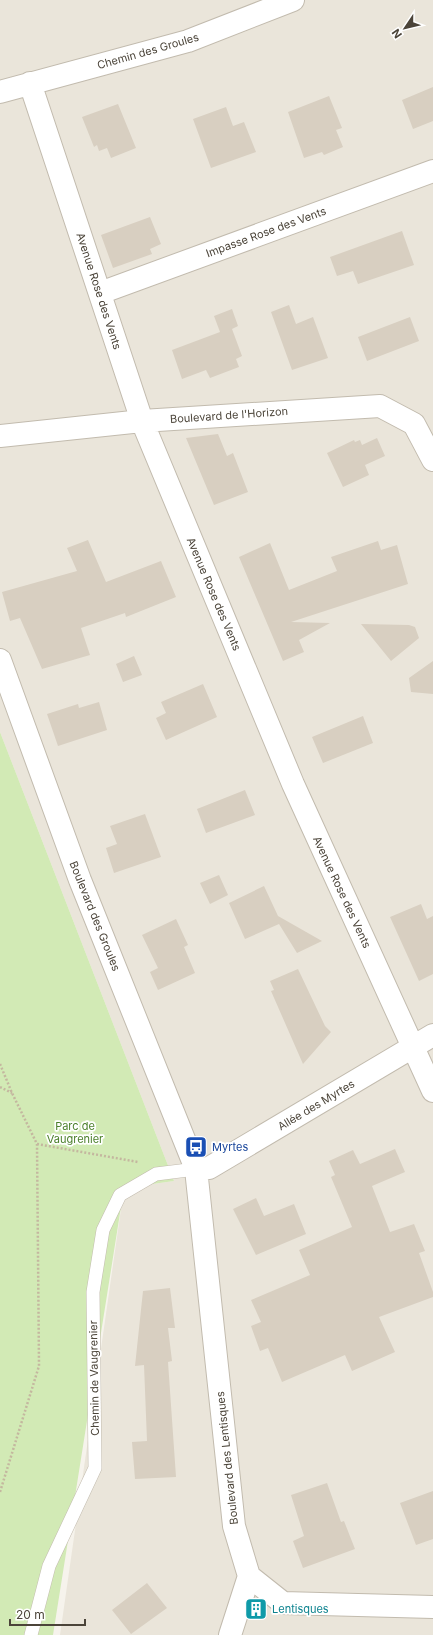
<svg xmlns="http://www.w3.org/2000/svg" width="433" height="1635" viewBox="0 0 433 1635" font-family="Inter,sans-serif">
<rect width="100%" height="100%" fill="#f6f3ec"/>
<path fill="#eae5da" d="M0 0H433V1635H60L124 1188 174 1181 0 732Z"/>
<path fill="#d2eab5" d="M0 732 174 1181 124 1188 53 1635H0Z"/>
<path fill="#d8cfc1" d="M433 87V121L413 129 402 100Z
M329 96 342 128 336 130 343 147 324 155 322 152 304 158 288 112Z
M118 104 136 148 111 158 107 148 99 151 97 145 94 147 82 117Z
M226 107 233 126 244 122 256 152 211 168 193 119Z
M150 217 161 244 150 249 152 254 113 268 101 235Z
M402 231 414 265 358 284 353 271 337 276 330 257Z
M289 305 296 324 313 317 328 358 292 370 271 312Z
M232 309 238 326 232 329 242 356 236 359 239 367 210 378 206 370 182 379 172 350 220 332 214 316Z
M410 317 419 341 367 361 358 337Z
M218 434 227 456 233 453 248 492 214 505 186 438Z
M377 438 385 456 365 465 369 475 343 487 327 453 354 440 355 442 360 440 362 445Z
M88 540 106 582 161 561 176 597 126 617 125 613 81 628 90 655 42 669 20 618 10 621 2 592 77 571 67 548Z
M378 541 381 550 397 545 408 584 291 622 330 623 299 640 304 652 283 661 239 557 270 543 289 590 337 571 331 557Z
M361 624 409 625 415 627 419 638 391 661Z
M134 656 142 675 123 682 116 664Z
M433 661V694L411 692 409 678Z
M203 684 217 717 166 740 156 718 166 713 161 702Z
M99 702 107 730 58 746 47 714 78 704 79 708Z
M363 716 373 743 323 763 312 737Z
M245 790 255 815 206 833 197 809Z
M145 814 161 857 114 873 106 848 117 844 110 826Z
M219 875 228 895 210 904 200 883Z
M264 886 278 916 322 941 297 953 279 924 245 939 229 903Z
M421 904 427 919 433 916V974L419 981 390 917Z
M176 919 188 945 184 947 195 973 158 990 150 972 158 968 142 935Z
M298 969 325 1026 331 1032 303 1064 271 991 274 990 270 981Z
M395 1149 405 1172 372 1186 390 1232 414 1224 425 1251 419 1253 433 1292V1297L379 1317 395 1352 352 1371 345 1355 282 1382 268 1348 260 1351 251 1326 261 1322 251 1300 310 1275 299 1250 352 1227 331 1177 335 1175 329 1161 353 1150 360 1164Z
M256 1198 264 1216 294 1204 306 1234 256 1255 233 1209Z
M170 1288 175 1328H168L172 1361 168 1362 176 1477 135 1479 132 1442 147 1441 144 1365 135 1366 143 1291Z
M327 1483 341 1522 344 1521 355 1549 303 1568 293 1541 304 1536 291 1495Z
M433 1491V1539L416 1545 400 1503Z
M147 1583 167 1608 131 1634 112 1610Z"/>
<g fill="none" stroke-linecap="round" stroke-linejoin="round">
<g stroke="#c2bbae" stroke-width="14">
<path id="lane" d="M31 1635 49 1566 95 1468 93 1292 103 1230 120 1195 156 1174 196 1169"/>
</g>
<g stroke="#c2bbae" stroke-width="24">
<path id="street" d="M30 83 142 421 293 784 433 1091
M0 92 188 41 293 0
M100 293 433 171
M0 436 142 421 380 406 414 424 433 460
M0 660 80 880 196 1169 234 1526 249 1576 283 1603 433 1607
M196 1169 209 1168 433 1035
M230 1635 249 1576"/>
</g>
<path stroke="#c4b79f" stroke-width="2.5" stroke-dasharray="2 2" stroke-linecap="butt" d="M0 1064 12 1093 37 1144 39 1366 0 1492
M0 1087 12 1093
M37 1144 138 1162"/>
<use href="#lane" stroke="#fff" stroke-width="13"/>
<use href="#street" stroke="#fff" stroke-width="22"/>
</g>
<defs>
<g id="bus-square" transform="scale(1.15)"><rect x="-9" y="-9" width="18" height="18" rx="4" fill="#1a4fb4" stroke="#fff"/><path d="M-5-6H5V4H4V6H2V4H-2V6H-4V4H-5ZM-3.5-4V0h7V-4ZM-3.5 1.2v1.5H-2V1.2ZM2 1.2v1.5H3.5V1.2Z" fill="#fff"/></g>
<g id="building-square" transform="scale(1.15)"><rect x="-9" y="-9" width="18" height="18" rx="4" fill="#0f9aa8" stroke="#fff"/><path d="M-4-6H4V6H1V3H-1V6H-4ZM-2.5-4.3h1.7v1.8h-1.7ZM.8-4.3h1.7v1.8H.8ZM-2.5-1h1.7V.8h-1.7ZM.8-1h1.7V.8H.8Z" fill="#fff"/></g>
</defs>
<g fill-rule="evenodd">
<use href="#bus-square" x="196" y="1147"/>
<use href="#building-square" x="256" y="1609"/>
</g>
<g text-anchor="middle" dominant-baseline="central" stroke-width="3.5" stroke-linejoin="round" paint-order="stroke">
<g font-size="11" fill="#4b4439" stroke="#fff">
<text transform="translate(148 51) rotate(-16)">Chemin des Groules</text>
<text transform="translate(266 232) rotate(-20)">Impasse Rose des Vents</text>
<text transform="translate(99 291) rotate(72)">Avenue Rose des Vents</text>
<text transform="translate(229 415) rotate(-4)">Boulevard de l'Horizon</text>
<text transform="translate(214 594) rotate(67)">Avenue Rose des Vents</text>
<text transform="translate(342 892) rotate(65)">Avenue Rose des Vents</text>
<text transform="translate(95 916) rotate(68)">Boulevard des Groules</text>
<text transform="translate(316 1105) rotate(-31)">Allée des Myrtes</text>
<text transform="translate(94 1378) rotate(-91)">Chemin de Vaugrenier</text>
<text transform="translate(227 1458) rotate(-96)">Boulevard des Lentisques</text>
</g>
<g font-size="11" fill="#4a7f2a" stroke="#fff">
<text x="75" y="1126">Parc de<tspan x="75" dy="13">Vaugrenier</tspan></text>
</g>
<g font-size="11" fill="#164399" stroke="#fff" text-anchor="start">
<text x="212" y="1147">Myrtes</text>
</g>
<g font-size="11" fill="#0d838f" stroke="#fff" text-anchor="start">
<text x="272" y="1609">Lentisques</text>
</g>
</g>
<g transform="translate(405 28) rotate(235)" stroke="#ffffff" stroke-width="3" paint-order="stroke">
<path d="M0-3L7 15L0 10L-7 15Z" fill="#4b4439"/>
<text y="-6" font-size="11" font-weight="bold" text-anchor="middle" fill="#4b4439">N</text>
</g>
<path d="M10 1619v6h75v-6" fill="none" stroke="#4b4439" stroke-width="2"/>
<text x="16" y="1619" font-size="12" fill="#4b4439" stroke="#ffffff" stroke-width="3" paint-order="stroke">20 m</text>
</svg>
